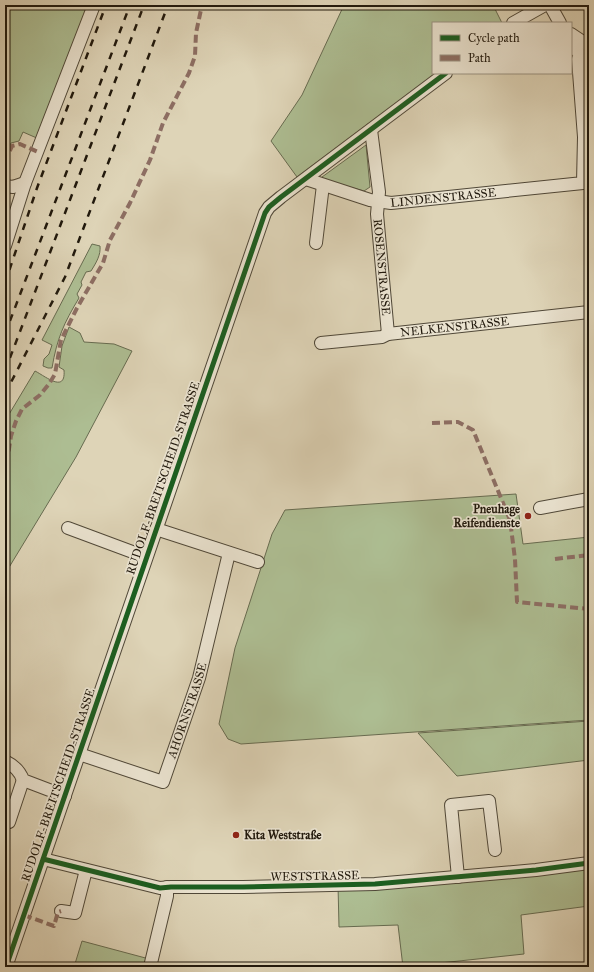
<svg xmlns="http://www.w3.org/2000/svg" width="594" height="972" viewBox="0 0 594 972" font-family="'IM FELL Great Primer',serif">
<rect width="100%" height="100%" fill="#ded4b7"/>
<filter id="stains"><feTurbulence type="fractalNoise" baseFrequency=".005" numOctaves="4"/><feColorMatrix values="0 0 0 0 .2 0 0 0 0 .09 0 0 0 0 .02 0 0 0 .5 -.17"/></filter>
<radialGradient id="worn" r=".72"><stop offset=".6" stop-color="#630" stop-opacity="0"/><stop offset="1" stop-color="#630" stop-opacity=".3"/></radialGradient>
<path fill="#adbd92" stroke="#676b50" d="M5 5H91L39 139 23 132 19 141 11 143 5 157Z
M344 5H493L502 23H433V73H436L297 177 271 141 302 95Z
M584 61 589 64V185L587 183Z
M366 145 370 187 364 191 324 180 322 177Z
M92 244 100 246C101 255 96 263 91 271L86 272 81 282 82 285 77 294 79 298C64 323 57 338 52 368H48L43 366 44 359 49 354 52 345 42 340Z
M69 327 80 333 84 342 114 344 132 351 76 457 5 574V421L35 371C45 376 66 394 64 370L59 367 62 346Z
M516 494 523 544 589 537V720L241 744 228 739 219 724 235 648 272 534 285 510Z
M589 721V760L457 776 418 733Z
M589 860V906L521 915 524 954 403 967 398 925 339 927 338 885Z
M82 941 153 960 152 967H74Z"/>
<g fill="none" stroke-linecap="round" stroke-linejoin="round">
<g stroke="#504838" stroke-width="14">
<g id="minor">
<path d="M550 5 560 23"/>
<path d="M513 23 545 5"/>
<path d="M571 34 589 46"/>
<path d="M571 45 581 55 589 59"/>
<path id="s1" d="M371 130 379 192 377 214 388 334"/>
<path id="s2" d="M306 179 370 200 391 203 583 183 584 137 578 59 581 55"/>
<path d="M5 186 13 187 25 183"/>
<path d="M316 243 323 185"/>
<path d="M5 246 25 183 94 5"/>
<path id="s3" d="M321 343 382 337 388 334 589 312"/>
<path d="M540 508 589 499"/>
<path d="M68 528 146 557"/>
<path d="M156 529 258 562"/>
<path id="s4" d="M79 754 163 782 199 678 229 553"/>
<path d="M5 761C13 765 20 771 23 780L65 796"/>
<path d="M5 821 9 822 23 780"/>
<path d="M43 859 160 888 171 887H243L375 884 536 870 589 863"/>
<path d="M458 877 451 805 489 801 495 850"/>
<path d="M61 911 75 913 86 870"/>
<path d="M6 967 265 213 269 207 281 197 446 73"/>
<path d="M150 967 167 896V887"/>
</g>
</g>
<use href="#minor" stroke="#eae3d0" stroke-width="12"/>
<path stroke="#21190d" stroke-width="2.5" stroke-dasharray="7 7" stroke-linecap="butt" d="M5 283 37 188 106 5
M5 334 130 5
M5 371 144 5
M5 394 65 277 168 5"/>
<path stroke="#8d6e63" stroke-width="4" stroke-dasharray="8 4" stroke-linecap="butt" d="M5 162 12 146 20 144 38 152
M432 423 458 422 473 430 510 520 515 559 517 602 589 609
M5 475 11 436 16 421 22 409 40 395 49 384 55 374 61 340 77 308 103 263 110 240 130 203 150 160 163 123 189 73 195 56 196 33 202 5
M555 559 589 555
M24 915 54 926 58 912 61 911"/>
<g stroke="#eae3d0" stroke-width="8">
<path id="cycleway" d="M43 859 160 888 171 887H243L375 884 536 870 589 863
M6 967 265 213 269 207 281 197 446 73"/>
</g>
<use href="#cycleway" stroke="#1b5e20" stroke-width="5"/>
</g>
<g fill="#8f2418" stroke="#eae3d0" stroke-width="1.5">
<circle cx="528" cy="516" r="4"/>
<circle cx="236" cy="835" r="4"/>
</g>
<g text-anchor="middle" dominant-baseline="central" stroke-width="3.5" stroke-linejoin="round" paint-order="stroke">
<g font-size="12" fill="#21190d" stroke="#eae3d0">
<text stroke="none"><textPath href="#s2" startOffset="141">LINDENSTRASSE</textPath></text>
<text stroke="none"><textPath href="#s1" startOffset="138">ROSENSTRASSE</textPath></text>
<text stroke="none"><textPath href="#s3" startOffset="135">NELKENSTRASSE</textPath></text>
<text transform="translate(163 478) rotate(-71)">RUDOLF-BREITSCHEID-STRASSE</text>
<text stroke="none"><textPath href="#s4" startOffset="164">AHORNSTRASSE</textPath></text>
<text transform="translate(58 785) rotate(-71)">RUDOLF-BREITSCHEID-STRASSE</text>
<text transform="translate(315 876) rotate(-1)">WESTSTRASSE</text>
</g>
<g font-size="12" font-weight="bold" fill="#21190d" stroke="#eae3d0" text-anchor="end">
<text x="520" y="509">Pneuhage<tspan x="520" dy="14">Reifendienste</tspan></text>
<text x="244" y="835" text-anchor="start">Kita Weststraße</text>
</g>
</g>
<rect width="594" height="972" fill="none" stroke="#ded4b7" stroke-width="20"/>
<rect x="6" y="6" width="582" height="960" fill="none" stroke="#21190d" stroke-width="2"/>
<rect x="10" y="10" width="574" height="952" fill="none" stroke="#21190d"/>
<rect x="432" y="22" width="140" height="52" fill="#eae3d0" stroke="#9a9282"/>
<rect x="440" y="35" width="20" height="6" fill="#1b5e20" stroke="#9a9282"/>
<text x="468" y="42" font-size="12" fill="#21190d">Cycle path</text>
<rect x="440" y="55" width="20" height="6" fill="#8d6e63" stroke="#9a9282"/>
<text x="468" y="62" font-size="12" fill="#21190d">Path</text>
<rect width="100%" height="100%" filter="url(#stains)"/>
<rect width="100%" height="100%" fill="url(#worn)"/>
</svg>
